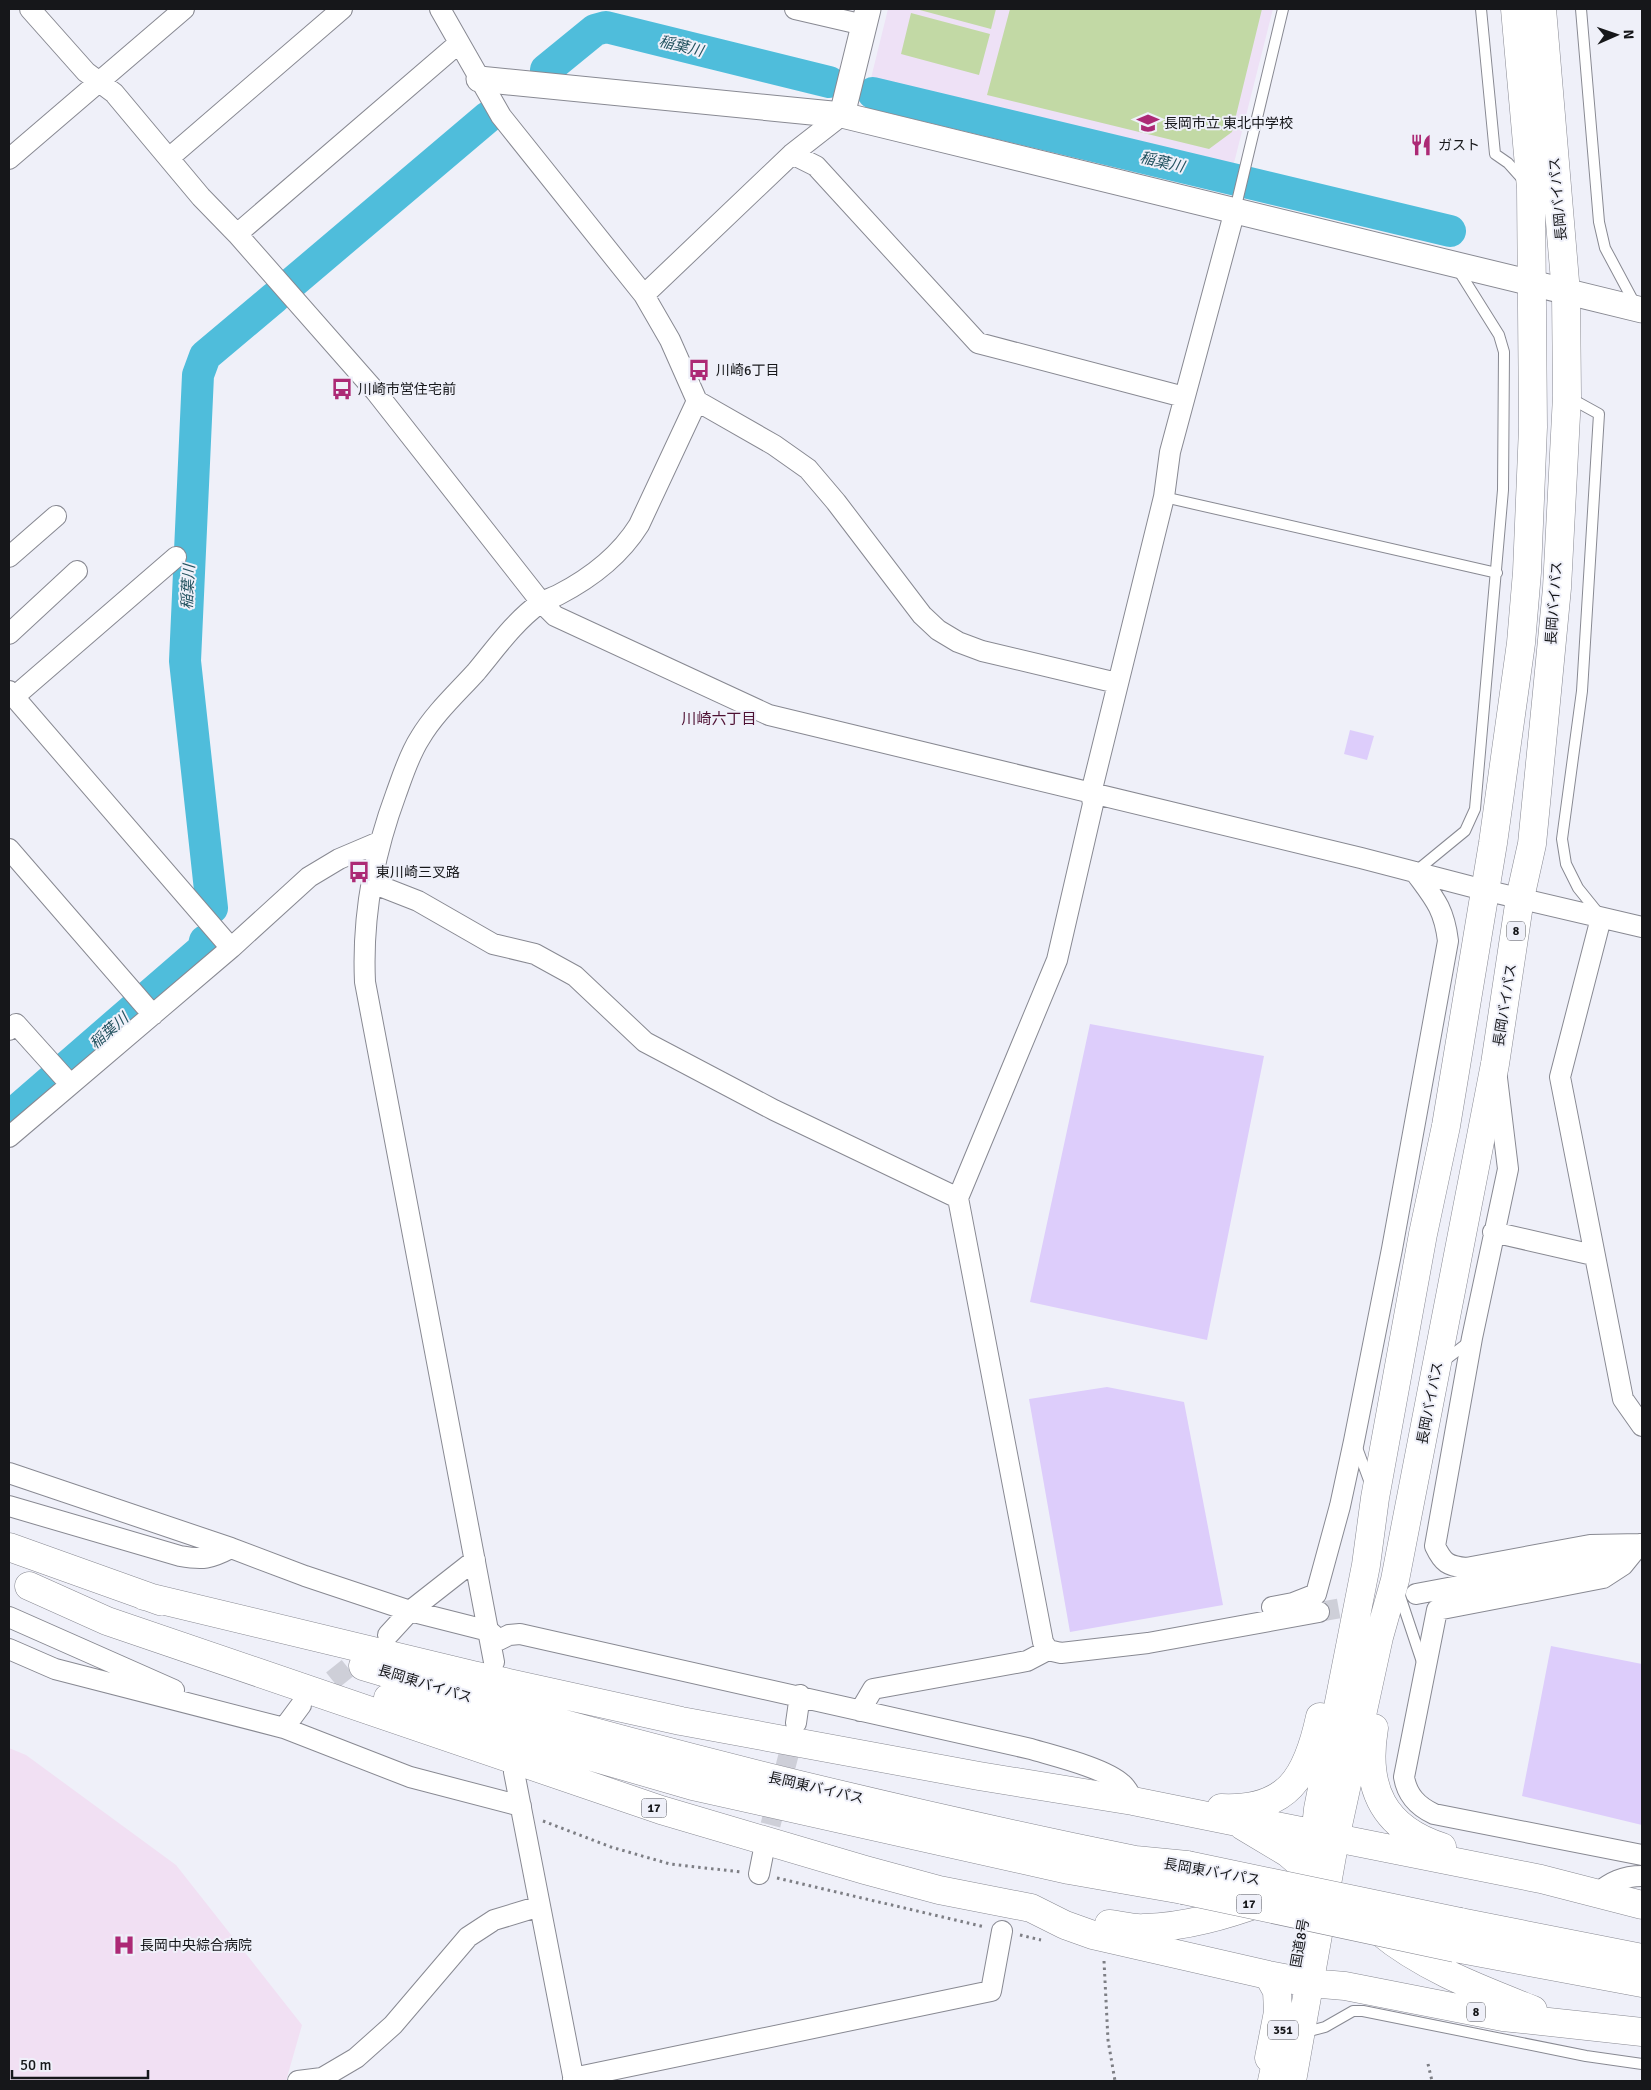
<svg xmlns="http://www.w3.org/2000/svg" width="1651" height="2090" viewBox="0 0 1651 2090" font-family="Signika,'Noto Sans JP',sans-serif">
<rect width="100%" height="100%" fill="#eff0f9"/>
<path fill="#eee1f6" d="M888 9H1273L1233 167 871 78Z"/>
<path fill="#f1e0f3" d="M9 1748 26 1755 176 1865 302 2025 286 2081H9Z"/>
<path fill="#c2d9a5" d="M916 9H996L991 29Z
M1010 9H1262L1232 132 1209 149 987 95Z
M911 13 990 34 979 75 901 54Z"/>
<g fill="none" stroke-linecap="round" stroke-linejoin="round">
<path stroke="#4fbddb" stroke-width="32" d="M546 70 595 30 606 27 829 82
M873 93 1450 231
M292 283 488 117
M212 908 185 661 198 375 205 356 274 298
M9 1117 203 949 205 941"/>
</g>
<path fill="#ddcdfb" d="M1350 730 1374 736 1367 760 1344 754Z
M1090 1024 1264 1056 1207 1340 1030 1302Z
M1107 1387 1184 1402 1223 1605 1070 1632 1029 1399Z
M1551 1646 1642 1664V1825L1522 1796Z"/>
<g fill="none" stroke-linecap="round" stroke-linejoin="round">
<path stroke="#cecfd8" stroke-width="20" stroke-dasharray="20 10" stroke-linecap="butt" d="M1319 1612 1370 1603
M309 1699 370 1650
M763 1854 795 1730"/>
<g stroke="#888992" stroke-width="12">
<path id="service" d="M1481 9 1495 154 1508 163 1525 182
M1581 9 1599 222 1605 248 1636 306
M1235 210 1283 9
M1570 398 1599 414 1582 691 1562 839 1566 864 1578 888 1599 914
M1164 497 1497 573
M1415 872 1465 831 1475 809 1503 490 1504 352 1499 335 1457 268
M1444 1361 1470 1341
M1356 1445 1370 1483
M1399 1593 1423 1665
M1302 2033 1325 2027 1353 2011H1363L1586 2056 1642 2064"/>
</g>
<g stroke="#888992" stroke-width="22">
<path id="minor" d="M30 9 86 72 114 93 201 197 237 234 376 392 541 602 555 616 769 715 1361 858 1484 890 1642 927
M440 9 501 116 644 295 670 340 697 401 774 445 808 469 836 502 922 615 938 630 958 642 982 651 1117 683
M795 9 864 25
M792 154 816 166 978 343 1184 397
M169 158 342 9
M9 159 184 9
M1235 210 1170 452 1164 497 1091 793 1093 804 1057 960 958 1198 1043 1642 1048 1650 1061 1653 1148 1643 1319 1612
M237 234 459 43
M644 295 792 154 842 115
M9 557 56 516
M9 634 77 571
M9 691 231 948
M14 697 176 557
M9 849 153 1015
M372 883 418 901 493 944 535 954 575 976 645 1042 774 1110 958 1198
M1601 918 1560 1077 1623 1399 1642 1426
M9 1030 16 1024 70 1084
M1497 1078 1508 1169 1472 1338 1435 1546C1443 1563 1448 1566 1466 1568L1590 1545 1640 1544
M9 1137 231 948 309 877 339 859 379 842
M1493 1232 1593 1255
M9 1473 231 1548 305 1576 410 1611 489 1631 499 1640 509 1635 520 1634 1031 1749C1054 1756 1105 1768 1122 1784 1128 1789 1130 1795 1133 1801
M9 1506 180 1556C203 1560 210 1559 231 1548
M1640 1544 1623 1565 1603 1578 1437 1610 1404 1777C1407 1795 1417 1806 1434 1814L1642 1855
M1416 1594 1593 1561 1622 1550
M1272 1607 1293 1603 1316 1594 1340 1506 1354 1441 1392 1249 1448 941C1444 908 1434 898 1415 872
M9 1617 174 1690
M388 1635 410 1611 475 1560
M9 1649 55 1669 284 1728 410 1777 521 1806
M494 1662 365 982C362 916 373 856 396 794 403 775 409 755 420 738 435 713 456 694 476 672 496 648 514 622 540 603 545 600 552 598 558 595 591 578 619 557 639 525L697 401
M860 1711 873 1689 1027 1661 1048 1650
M796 1723 800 1695
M284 1728 301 1705
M514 1772 574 2081
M759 1874 763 1854
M1596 1894C1611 1882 1623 1876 1642 1876
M573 2078 991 1991 1002 1931
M298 2081 322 2078 356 2058 393 2025 468 1937 494 1920 540 1906"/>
</g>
<g stroke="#888992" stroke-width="27">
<path id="tertiary" d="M479 79 842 115 1642 310
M842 115 868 9"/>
</g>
<g stroke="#888992" stroke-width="29">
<path id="trunk" d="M9 1547 160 1601
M29 1586 107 1621 661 1810 865 1870 939 1890 1031 1908 1065 1925 1093 1935 1268 1975 1310 1983 1345 1986 1503 2017 1642 2032
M144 1596 473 1675 681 1721 979 1776 1133 1801 1237 1822 1276 1826 1541 1879 1642 1905
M363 1666C597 1737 833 1796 1072 1847L1135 1860 1187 1865
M388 1698 693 1786 1069 1870 1183 1890
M1374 1728C1364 1788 1383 1828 1442 1847
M1221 1808C1288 1811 1307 1777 1320 1717
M1243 1826 1288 1853 1323 1883
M1310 1883 1318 1809 1366 1565 1375 1498 1423 1234 1446 1126 1493 843 1521 643 1527 572 1533 427 1531 188 1515 9
M1460 1922 1642 1958
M1109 1924C1121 1925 1133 1929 1144 1928 1186 1927 1226 1915 1265 1901
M1379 1931C1423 1968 1480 1989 1533 2010
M1455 1948 1642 1983
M1268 1975 1277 1991 1278 2012 1269 2058
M1272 2081 1281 2039
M1292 2081 1335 1839 1379 1637 1395 1580 1495 1064 1520 898 1532 844 1547 692 1557 588 1567 396 1566 293 1542 9"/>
</g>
<path stroke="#7d7e84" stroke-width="3" stroke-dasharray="2.5 4" stroke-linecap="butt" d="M543 1821 611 1847 670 1864 741 1872
M777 1878 985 1927
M1020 1935 1041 1940
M1104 1961 1108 2040 1115 2081
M1428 2064 1432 2081"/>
<use href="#service" stroke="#fff" stroke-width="10"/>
<use href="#minor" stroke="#fff" stroke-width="20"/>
<use href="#tertiary" stroke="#fff" stroke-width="25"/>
<use href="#trunk" stroke="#fff" stroke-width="28"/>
<g stroke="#888992" stroke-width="29" stroke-linecap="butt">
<path id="trunk-bridge" d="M1187 1865 1460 1922
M1183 1890 1455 1948"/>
</g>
<use href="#trunk-bridge" stroke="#fff" stroke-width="28"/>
</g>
<defs>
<g id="school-bare" transform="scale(1.725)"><path d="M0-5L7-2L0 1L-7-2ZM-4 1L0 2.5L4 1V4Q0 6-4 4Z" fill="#ac2975" stroke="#eff0f9" stroke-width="2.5" paint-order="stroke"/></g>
<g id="restaurant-bare" transform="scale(1.725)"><path d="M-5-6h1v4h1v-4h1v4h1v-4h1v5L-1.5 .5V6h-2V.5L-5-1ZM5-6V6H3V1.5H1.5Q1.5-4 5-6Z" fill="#ac2975" stroke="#eff0f9" stroke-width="2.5" paint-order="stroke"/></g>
<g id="bus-bare" transform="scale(1.725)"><path d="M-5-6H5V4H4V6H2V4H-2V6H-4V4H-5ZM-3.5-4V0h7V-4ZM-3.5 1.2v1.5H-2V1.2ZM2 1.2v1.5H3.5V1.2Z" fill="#ac2975" stroke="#eff0f9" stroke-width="2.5" paint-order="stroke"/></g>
<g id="hospital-bare" transform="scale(1.725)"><path d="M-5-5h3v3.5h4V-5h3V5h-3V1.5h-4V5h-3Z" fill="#ac2975" stroke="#eff0f9" stroke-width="2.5" paint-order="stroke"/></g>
</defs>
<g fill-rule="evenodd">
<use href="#school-bare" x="1148" y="123"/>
<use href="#restaurant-bare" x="1421" y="145"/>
<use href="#bus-bare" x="699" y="370"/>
<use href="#bus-bare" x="342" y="389"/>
<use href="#bus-bare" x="359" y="872"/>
<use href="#hospital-bare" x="124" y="1945"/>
</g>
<g text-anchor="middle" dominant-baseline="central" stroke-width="4" stroke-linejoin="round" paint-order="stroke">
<g fill="#eff0f9" stroke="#57585d" stroke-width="1">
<rect x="1507" y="921.5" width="18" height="19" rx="4"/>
<rect x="641.5" y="1798.5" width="25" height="19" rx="4"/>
<rect x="1236.5" y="1894.5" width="25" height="19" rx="4"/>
<rect x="1467" y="2002.5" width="18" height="19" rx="4"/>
<rect x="1268" y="2020.5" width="30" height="19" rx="4"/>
</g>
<g font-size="12" font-weight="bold" fill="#16171a">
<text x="1516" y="931">8</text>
<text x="654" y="1808">17</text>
<text x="1249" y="1904">17</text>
<text x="1476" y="2012">8</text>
<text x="1283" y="2030">351</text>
</g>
<g font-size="14" fill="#16171a" stroke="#eff0f9" text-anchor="start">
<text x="1164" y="123">長岡市立 東北中学校</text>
<text x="1438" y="145">ガスト</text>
<text x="716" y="370">川崎6丁目</text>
<text x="358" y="389">川崎市営住宅前</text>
<text x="376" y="872">東川崎三叉路</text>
<text x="140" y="1945">長岡中央綜合病院</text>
</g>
<g font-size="14" fill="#16171a" stroke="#eff0f9">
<text transform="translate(1558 199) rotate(-95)">長岡バイパス</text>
<text transform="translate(1554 603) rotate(-86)">長岡バイパス</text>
<text transform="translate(1505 1005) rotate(-81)">長岡バイパス</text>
<text transform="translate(1430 1403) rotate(-79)">長岡バイパス</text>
<text transform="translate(425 1684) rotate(17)">長岡東バイパス</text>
<text transform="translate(816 1788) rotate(13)">長岡東バイパス</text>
<text transform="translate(1212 1872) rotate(10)">長岡東バイパス</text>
<text transform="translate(1300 1943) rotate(-80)">国道8号</text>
</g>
<g font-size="15" font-style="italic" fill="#245360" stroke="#eff0f9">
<text transform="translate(681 46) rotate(14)">稲葉川</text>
<text transform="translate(1162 162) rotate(13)">稲葉川</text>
<text transform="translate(188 587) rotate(-87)">稲葉川</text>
<text transform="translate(109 1031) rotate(-41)">稲葉川</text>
</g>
<g font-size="15" fill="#4e1033" stroke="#eff0f9">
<text x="719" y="719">川崎六丁目</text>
</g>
</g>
<rect width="1651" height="2090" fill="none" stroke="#16171a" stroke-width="20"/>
<g transform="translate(1616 35) rotate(88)" stroke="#eff0f9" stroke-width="4" paint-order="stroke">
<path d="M0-4L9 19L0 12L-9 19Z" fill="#16171a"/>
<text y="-8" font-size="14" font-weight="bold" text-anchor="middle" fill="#16171a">N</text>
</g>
<path d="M12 2070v8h136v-8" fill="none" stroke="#16171a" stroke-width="2.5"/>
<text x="20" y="2070" font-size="15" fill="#16171a" stroke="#eff0f9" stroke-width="4" paint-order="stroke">50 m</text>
</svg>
